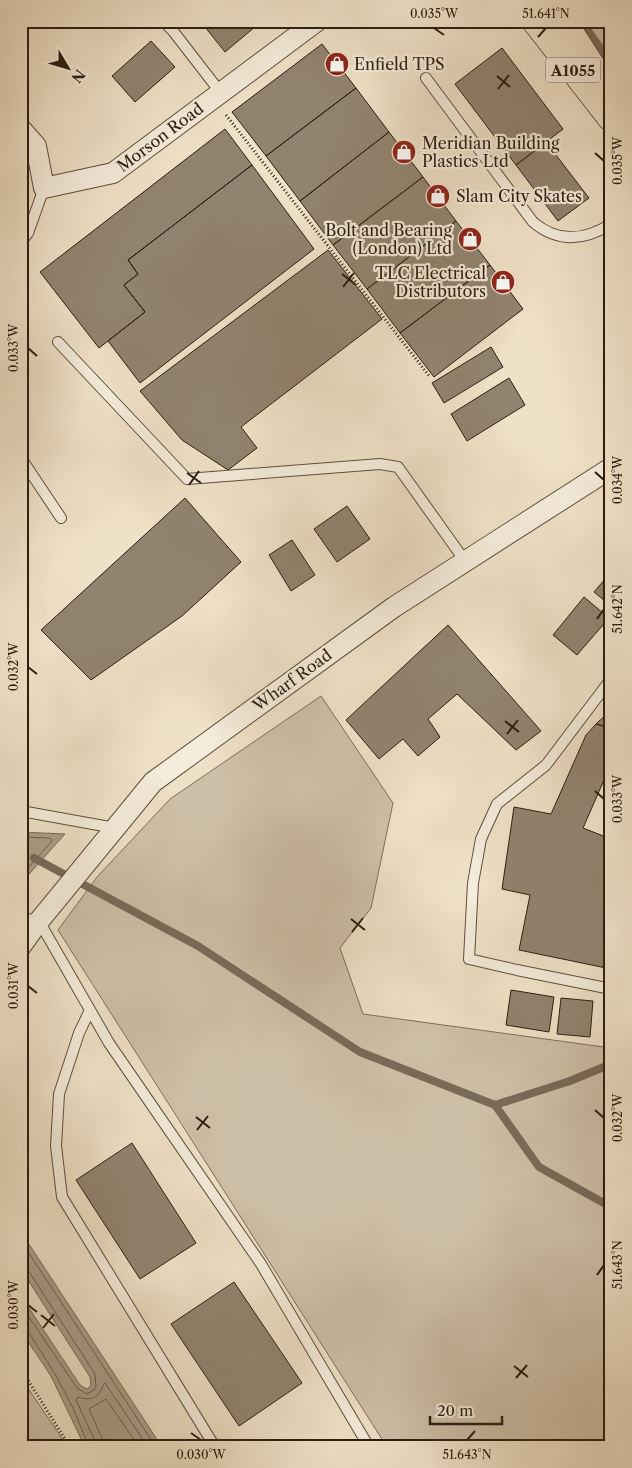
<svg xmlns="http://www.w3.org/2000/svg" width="632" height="1468" viewBox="0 0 632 1468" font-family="'Libre Caslon Text',serif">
<rect width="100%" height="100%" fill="#efe1c7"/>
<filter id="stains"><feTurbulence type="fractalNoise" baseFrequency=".004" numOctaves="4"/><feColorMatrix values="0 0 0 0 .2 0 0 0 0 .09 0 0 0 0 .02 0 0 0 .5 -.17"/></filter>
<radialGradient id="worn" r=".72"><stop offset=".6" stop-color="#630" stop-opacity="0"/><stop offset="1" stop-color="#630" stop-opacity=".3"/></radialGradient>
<path fill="#cec0a8" stroke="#7d6e5c" d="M574 21H611V73Z
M321 696 393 803 371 908 340 948 363 1014 611 1048V1447H387L58 930 97 877 170 799Z
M21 1378 68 1447H21Z"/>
<path fill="#ad9e89" stroke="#796a59" d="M21 832 65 834 21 883Z
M21 1232 162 1447H85L51 1376 21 1331V1296L80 1385 87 1389 91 1386 90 1377 21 1269Z"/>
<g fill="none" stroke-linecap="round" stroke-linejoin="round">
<path stroke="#6c5e4d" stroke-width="1" d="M21 837 50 838 52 841 21 876
M21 1241 156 1447
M21 1267 28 1270 95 1374 96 1386 94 1390 87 1394 77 1388 21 1305
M21 1329 28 1331 55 1374 73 1408 89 1447
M95 1447V1441L76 1400 78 1397C90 1402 100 1397 103 1385L105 1383 148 1447
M103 1447 102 1438 89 1409 106 1399 139 1447"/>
<path stroke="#796a59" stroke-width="8" d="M581 21 611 63
M34 858 198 946 360 1052 495 1105 570 1081 611 1064
M495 1105 539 1167 611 1207"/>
</g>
<path fill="#918370" stroke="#2c1d11" d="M212 21H262L225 52 205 27Z
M151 41 175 67 135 102 112 76Z
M322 44 356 88 266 156 232 112Z
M502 48 563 129 516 165 455 84Z
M356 88 389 132 300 201 266 156Z
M225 129 252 165 128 260 138 274 124 285 145 312 99 348 40 272Z
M389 132 423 177 333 245 300 201Z
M546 142 589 198 558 221 516 165Z
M252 165 314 249 140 383 108 341 145 312 124 285 138 274 128 260Z
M423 177 456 221 367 289 333 245Z
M456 221 490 265 400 333 367 289Z
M328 250 382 319 241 427 257 448 228 470 182 440 140 391Z
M490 265 523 309 434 377 400 333Z
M491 347 503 367 444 403 432 383Z
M509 378 525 405 467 441 451 414Z
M185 498 241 562 182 616 91 680 41 630Z
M347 506 370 539 337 562 314 529Z
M292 540 315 575 291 591 269 555Z
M611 572V606L594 592Z
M584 597 609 618 577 655 553 635Z
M448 625 541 731 516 750 457 694 428 719 440 737 418 756 403 739 379 759 346 720Z
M611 710V728L596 724Z
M596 724 611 728V764L583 828 611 839V969L519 950 530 895 502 889 514 807 551 814 586 735Z
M511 990 554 997 549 1032 506 1025Z
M561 998 593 1001 590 1037 557 1034Z
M132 1143 196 1243 140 1279 76 1180Z
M234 1282 302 1383 239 1426 171 1324Z"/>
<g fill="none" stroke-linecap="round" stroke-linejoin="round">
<g stroke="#5d4e3e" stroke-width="12">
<path id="lane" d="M163 21 173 31 221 93
M426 78 533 222C558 243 584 241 611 224
M21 242 28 233 44 188
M58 342 187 479 380 464 398 467 465 561
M21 458 61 518
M611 679 546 765 497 804 481 839 473 883 469 959 517 970 611 989
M21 811 115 828
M21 918 39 921 109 1043 261 1264 369 1447
M90 1010 79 1033 59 1094 56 1146 62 1197 215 1447"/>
</g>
<g stroke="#5d4e3e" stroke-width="22">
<path id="street" d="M21 129 36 146 44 188 113 173 317 21
M21 946 39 921 153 782 394 607 611 468"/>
</g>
<g stroke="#2c1d11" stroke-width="29">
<path id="primary" d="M536 21 611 117
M562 21 599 79"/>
</g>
<path stroke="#2c1d11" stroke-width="3" stroke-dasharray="1 2.5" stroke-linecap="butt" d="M226 115 430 377
M21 1236 30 1231
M21 1369 70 1447"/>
<use href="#lane" stroke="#f5ecdb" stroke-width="10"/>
<use href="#street" stroke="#f5ecdb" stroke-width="20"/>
<use href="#primary" stroke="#efe1c7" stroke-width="28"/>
</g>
<path fill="none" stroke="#2c1d11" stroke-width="2" d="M434 28 444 35M538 37 546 28M497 76 510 87M498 89 509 75M595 153 604 161M342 274 356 285M343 287 354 273M28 348 37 356M595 472 604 480M187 473 201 483M189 485 199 471M597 619 604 609M28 667 37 674M505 721 519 732M507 734 518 720M595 791 604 799M351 919 365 930M352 932 363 918M28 986 37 993M595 1110 604 1118M196 1117 210 1128M197 1130 208 1116M597 1275 604 1265M28 1305 37 1312M41 1315 55 1326M43 1328 54 1314M514 1366 528 1377M516 1378 527 1365M191 1433 201 1440M467 1440 475 1431"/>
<defs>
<g id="shop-disc" transform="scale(1.25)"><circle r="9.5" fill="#8f2418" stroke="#f5ecdb"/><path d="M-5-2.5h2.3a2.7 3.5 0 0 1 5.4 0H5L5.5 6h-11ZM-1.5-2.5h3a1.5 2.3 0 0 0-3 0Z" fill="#fff"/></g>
</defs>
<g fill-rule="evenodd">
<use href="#shop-disc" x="337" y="64"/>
<use href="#shop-disc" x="404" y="152"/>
<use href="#shop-disc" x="438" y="196"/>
<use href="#shop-disc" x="470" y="239"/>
<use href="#shop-disc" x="503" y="282"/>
</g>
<g text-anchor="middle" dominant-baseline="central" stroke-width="4.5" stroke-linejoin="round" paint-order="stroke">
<rect fill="#f5ecdb" stroke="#685b4e" stroke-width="1" x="545.5" y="57.5" width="55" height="25" rx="4"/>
<g font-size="15" font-weight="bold" fill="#2c1d11">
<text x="573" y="70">A1055</text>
</g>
<g font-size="16" fill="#2c1d11" stroke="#f5ecdb" text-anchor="start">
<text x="354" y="64">Enfield TPS</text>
<text x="422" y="143">Meridian Building<tspan x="422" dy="18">Plastics Ltd</tspan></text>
<text x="456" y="196">Slam City Skates</text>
<text x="452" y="230" text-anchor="end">Bolt and Bearing<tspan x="452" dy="18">(London) Ltd</tspan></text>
<text x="486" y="273" text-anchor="end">TLC Electrical<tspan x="486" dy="18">Distributors</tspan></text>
</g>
<g font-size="16" fill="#2c1d11" stroke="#f5ecdb">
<text transform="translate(160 137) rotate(-37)">Morson Road</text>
<text transform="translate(292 680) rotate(-36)">Wharf Road</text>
</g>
</g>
<rect width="632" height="1468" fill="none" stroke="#efe1c7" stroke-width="55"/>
<g transform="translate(68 68) rotate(128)" stroke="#f5ecdb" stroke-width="4" paint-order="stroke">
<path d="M0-4L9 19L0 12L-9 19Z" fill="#2c1d11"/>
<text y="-8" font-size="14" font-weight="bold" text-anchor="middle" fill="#2c1d11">N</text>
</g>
<path d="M430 1416v8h72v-8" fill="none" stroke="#2c1d11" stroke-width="2.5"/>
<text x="437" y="1416" font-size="15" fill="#2c1d11" stroke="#f5ecdb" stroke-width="4" paint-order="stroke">20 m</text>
<rect x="28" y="28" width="576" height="1412" fill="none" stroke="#2c1d11" stroke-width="2"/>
<g font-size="12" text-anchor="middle" fill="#2c1d11">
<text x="434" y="18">0.035°W</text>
<text x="546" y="18">51.641°N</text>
<text transform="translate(618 161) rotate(-90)" y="4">0.035°W</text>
<text transform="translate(14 348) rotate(-90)" y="4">0.033°W</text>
<text transform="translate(618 480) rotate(-90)" y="4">0.034°W</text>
<text transform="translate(618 609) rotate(-90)" y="4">51.642°N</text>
<text transform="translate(14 667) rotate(-90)" y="4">0.032°W</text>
<text transform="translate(618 799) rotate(-90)" y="4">0.033°W</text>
<text transform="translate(14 986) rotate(-90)" y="4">0.031°W</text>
<text transform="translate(618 1118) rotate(-90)" y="4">0.032°W</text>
<text transform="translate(618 1265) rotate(-90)" y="4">51.643°N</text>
<text transform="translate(14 1305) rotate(-90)" y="4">0.030°W</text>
<text x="201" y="1459">0.030°W</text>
<text x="467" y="1459">51.643°N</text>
</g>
<rect width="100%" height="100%" filter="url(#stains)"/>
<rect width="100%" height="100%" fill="url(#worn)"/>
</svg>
